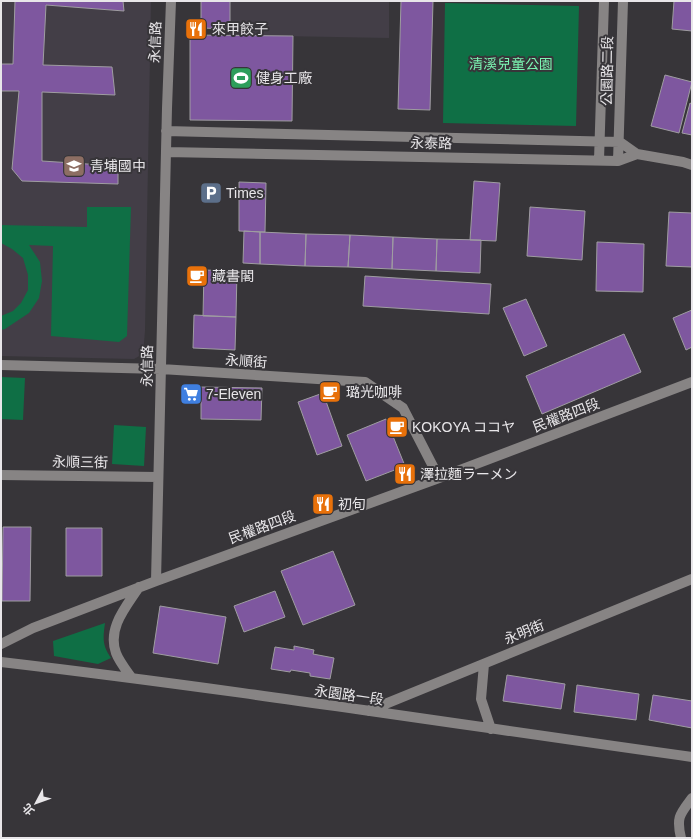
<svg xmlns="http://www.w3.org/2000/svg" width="693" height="839" viewBox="0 0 693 839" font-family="Arial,'Noto Sans TC','Noto Sans JP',sans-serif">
<rect width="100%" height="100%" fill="#373539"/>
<path fill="#433e47" d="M1 1H151L145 331 143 354 134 359 1 356Z
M229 1H389V38L229 35Z"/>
<path fill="#0f6f45" d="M445 3 579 6 576 126 443 123Z
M87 207H131L127 336 119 342 51 336 53 246 29 245 40 262 42 281 39 298 29 313 5 329 1 330V316L13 311 21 303 28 290V275L23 258 12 249 1 243V225L87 227Z
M1 377 25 378 23 420 1 419Z
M114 425 146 427 144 466 112 464Z
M105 623C103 638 102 645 111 658L98 664 54 656 53 641Z"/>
<path fill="#7e579f" stroke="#9f9da1" d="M15 1H123L124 11 46 5 43 65 112 67 115 95 42 92V161L118 166V184L22 181 12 169 19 91H1V64H13Z
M201 1H230V29L201 28Z
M401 1H433L430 110 398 109Z
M674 1H692V31L672 29Z
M190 35 293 36 292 121 190 120Z
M665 75 692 82 679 133 651 126Z
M690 103 692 104V135L682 133Z
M474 181 500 183 496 241 470 240Z
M239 182 266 183 265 232 239 231Z
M530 207 585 211 582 260 527 256Z
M669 212 692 213V267L666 266Z
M244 231 260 232V264L243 263Z
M260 232 306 234 305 266 260 264Z
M306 234 350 235 348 267 305 266Z
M350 235 393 237 392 269 348 267Z
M393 237 437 239 436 271 392 269Z
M437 239 481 240 480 273 436 271Z
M597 242 644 244 643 292 596 291Z
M204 270 237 271 236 317 203 316Z
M365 276 491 284 489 314 363 306Z
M526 299 547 346 524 356 503 308Z
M692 310V347L686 350 673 318Z
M194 315 236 317 235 350 193 348Z
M624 334 641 372 542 414 526 376Z
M201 387 262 388 261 420 201 419Z
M323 393 342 446 317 455 298 402Z
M386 419 405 466 366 481 347 435Z
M3 527H31L30 601H2Z
M66 528H102V576H66Z
M333 551 355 605 303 625 281 571Z
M275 591 285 617 244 632 234 606Z
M160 606 226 617 218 664 153 653Z
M294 646 314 650 313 654 334 658 330 679 310 676V673L291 670 290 672 271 669 275 647 294 650Z
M507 675 565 684 561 709 503 701Z
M577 685 639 694 636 720 574 712Z
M653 695 692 701V728L649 720Z"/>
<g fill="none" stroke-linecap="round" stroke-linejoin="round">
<path stroke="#878484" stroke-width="10" d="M166 131 620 142 637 154
M166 152 618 161 637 154 683 162 692 165
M599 160 604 1
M618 161 623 1
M1 365 161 369 365 382 403 408 439 478
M1 475 158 477
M156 581 167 108 171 1
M1 644 33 628 156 581 439 478 692 382
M1 662C232 689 462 725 692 757
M484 664 481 699 491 729
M131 677C126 670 119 661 116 653 107 628 126 607 139 587
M368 711 692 579
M681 838C676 817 680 814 692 798"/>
</g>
<defs>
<g id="restaurant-square" transform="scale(1.15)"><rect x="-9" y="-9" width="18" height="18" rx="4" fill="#e8710a" stroke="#373539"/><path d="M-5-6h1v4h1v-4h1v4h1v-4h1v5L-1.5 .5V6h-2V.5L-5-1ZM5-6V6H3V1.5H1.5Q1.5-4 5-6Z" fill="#fff"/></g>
<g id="stadium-square" transform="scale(1.15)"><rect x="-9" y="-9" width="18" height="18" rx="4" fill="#2e9e5b" stroke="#373539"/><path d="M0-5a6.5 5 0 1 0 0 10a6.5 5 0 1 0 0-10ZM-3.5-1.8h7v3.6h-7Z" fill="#fff"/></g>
<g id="school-square" transform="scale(1.15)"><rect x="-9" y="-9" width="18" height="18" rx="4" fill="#8d6e63" stroke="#373539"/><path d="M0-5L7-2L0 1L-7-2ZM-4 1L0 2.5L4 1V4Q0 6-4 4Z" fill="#fff"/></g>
<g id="parking-square" transform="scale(1.15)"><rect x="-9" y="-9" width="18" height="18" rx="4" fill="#5c6f8a" stroke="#373539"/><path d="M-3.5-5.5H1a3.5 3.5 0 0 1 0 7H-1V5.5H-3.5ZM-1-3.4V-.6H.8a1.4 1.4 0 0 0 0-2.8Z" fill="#fff"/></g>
<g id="cafe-square" transform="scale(1.15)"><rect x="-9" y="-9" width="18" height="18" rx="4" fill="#e8710a" stroke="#373539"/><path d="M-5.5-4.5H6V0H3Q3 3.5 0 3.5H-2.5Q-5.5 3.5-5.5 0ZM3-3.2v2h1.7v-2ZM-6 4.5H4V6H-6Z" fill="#fff"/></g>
<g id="supermarket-square" transform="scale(1.15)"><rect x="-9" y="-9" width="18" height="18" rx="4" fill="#3f7fe0" stroke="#373539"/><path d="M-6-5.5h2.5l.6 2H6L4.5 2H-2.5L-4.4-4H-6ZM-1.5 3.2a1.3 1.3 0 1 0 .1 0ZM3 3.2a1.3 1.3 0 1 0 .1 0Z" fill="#fff"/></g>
</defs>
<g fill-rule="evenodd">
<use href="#restaurant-square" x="196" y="29"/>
<use href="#stadium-square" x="241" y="78"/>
<use href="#school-square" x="74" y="166"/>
<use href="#parking-square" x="211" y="193"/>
<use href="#cafe-square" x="197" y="276"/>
<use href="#cafe-square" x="330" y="392"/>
<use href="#supermarket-square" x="191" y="394"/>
<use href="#cafe-square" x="397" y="427"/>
<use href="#restaurant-square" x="405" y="474"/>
<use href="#restaurant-square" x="323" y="504"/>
</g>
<g text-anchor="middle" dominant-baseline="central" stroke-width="4" stroke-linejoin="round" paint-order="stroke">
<g font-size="14" fill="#e8e6e9" stroke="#373539" text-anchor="start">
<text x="212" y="29">來甲餃子</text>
<text x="256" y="78">健身工廠</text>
<text x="90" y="166">青埔國中</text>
<text x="226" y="193">Times</text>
<text x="212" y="276">藏書閣</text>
<text x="346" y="392">璐光咖啡</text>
<text x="206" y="394">7-Eleven</text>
<text x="412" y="427">KOKOYA ココヤ</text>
<text x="420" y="474">澤拉麵ラーメン</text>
<text x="338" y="504">初旬</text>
</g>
<g font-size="14" fill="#e8e6e9" stroke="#373539">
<text transform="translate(155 42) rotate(-88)">永信路</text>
<text transform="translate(607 71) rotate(-89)">公園路二段</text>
<text transform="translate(431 143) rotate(1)">永泰路</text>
<text transform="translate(246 361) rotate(4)">永順街</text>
<text transform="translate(147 366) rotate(-89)">永信路</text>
<text transform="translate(566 415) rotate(-21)">民權路四段</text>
<text transform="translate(80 462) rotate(1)">永順三街</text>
<text transform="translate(262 527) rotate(-20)">民權路四段</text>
<text transform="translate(524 632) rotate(-22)">永明街</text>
<text transform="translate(349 695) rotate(8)">永園路一段</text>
</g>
<g font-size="14" fill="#7bf7b3" stroke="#373539">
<text x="511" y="64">清溪兒童公園</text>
</g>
</g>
<rect width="693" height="839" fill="none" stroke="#e8e6e9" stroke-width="4"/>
<g transform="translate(36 803) rotate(229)" stroke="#373539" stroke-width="3" paint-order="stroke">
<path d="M0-3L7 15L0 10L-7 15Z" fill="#e8e6e9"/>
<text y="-6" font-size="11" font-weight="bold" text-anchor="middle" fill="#e8e6e9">北</text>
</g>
</svg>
